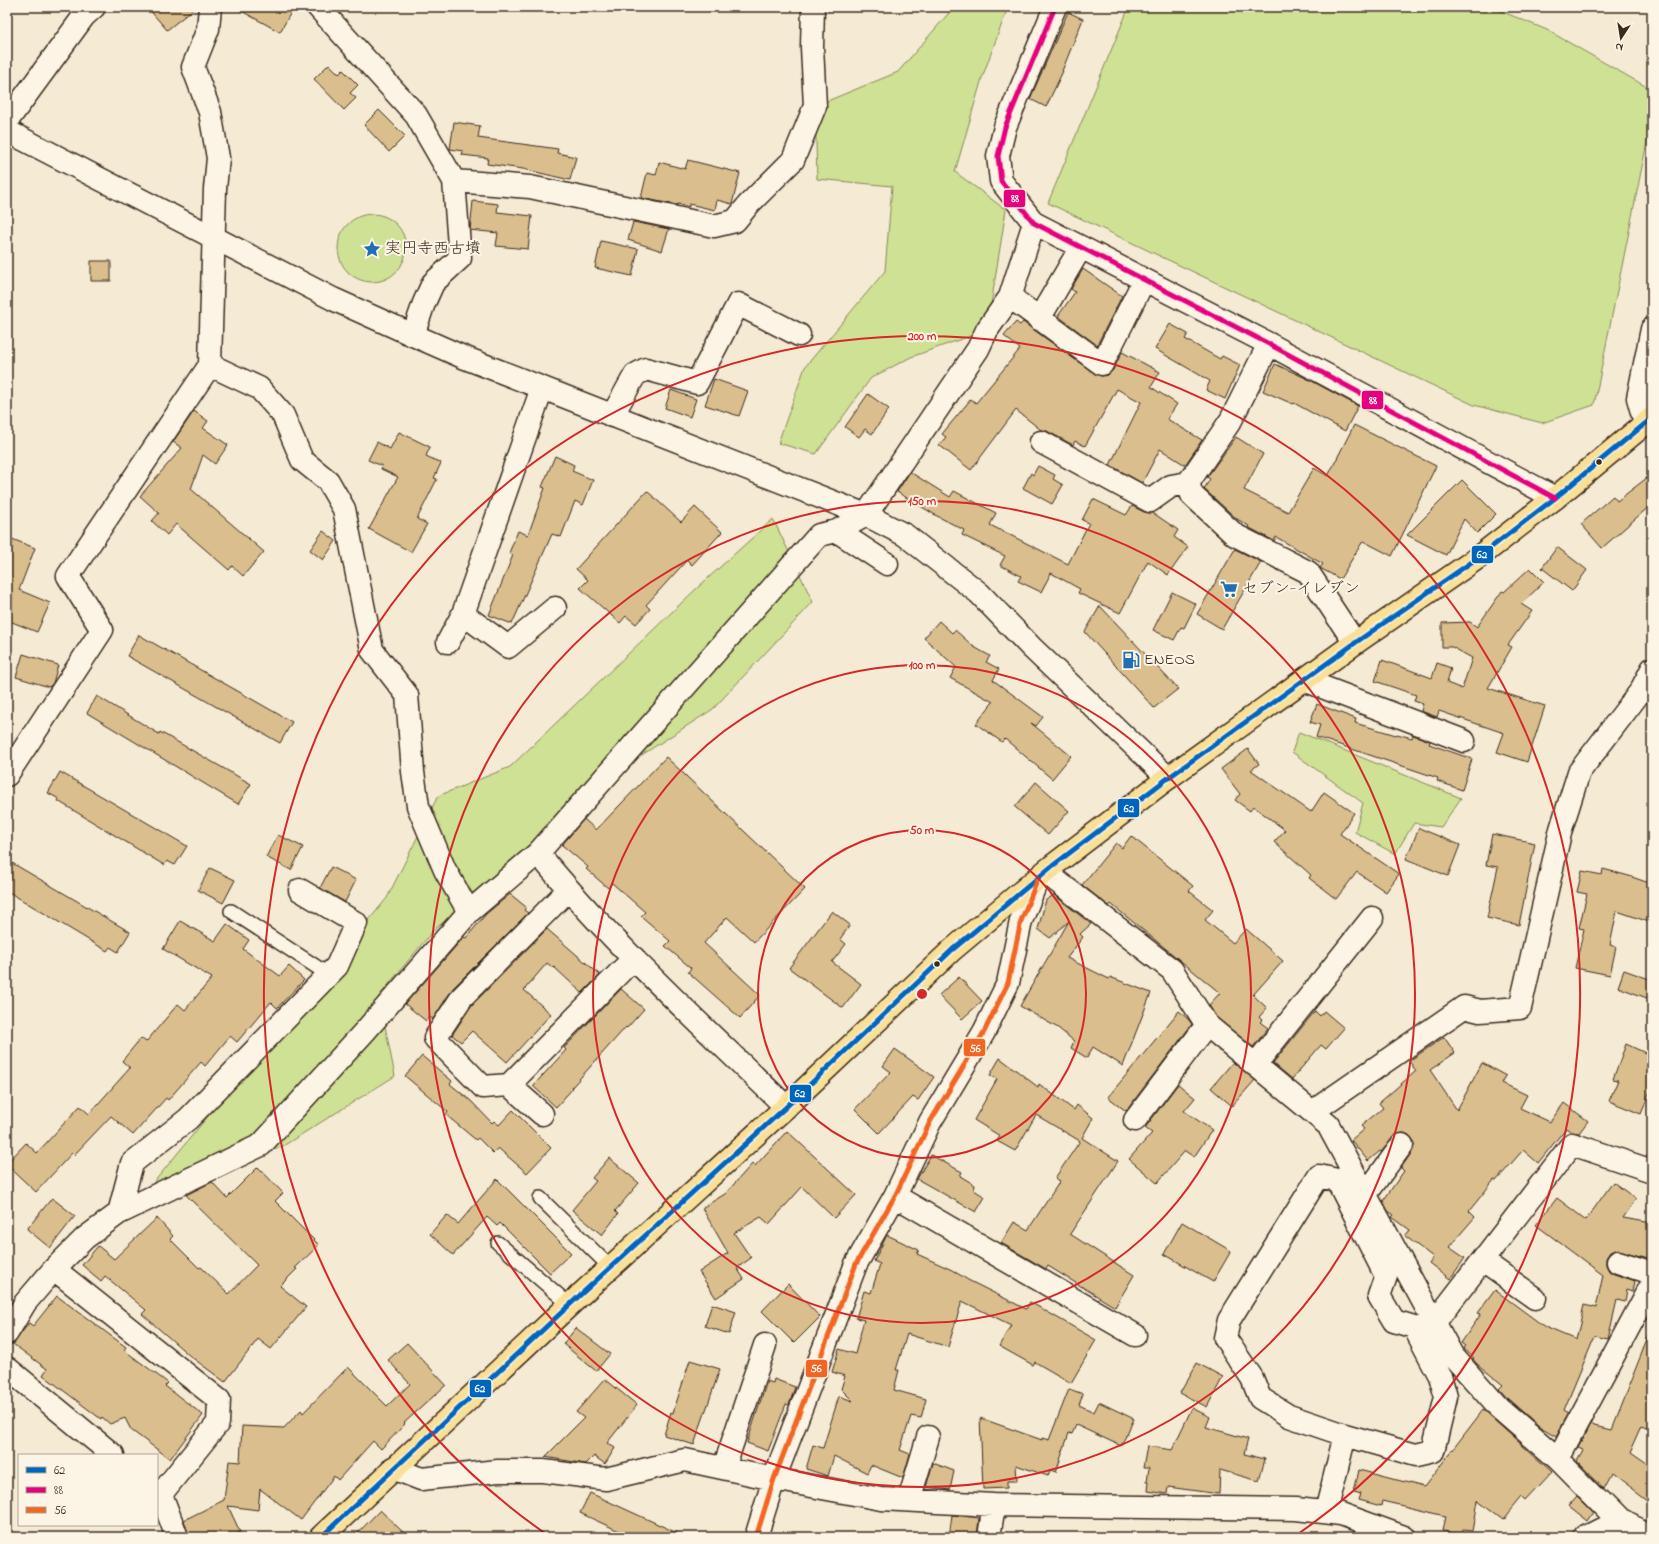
<svg xmlns="http://www.w3.org/2000/svg" width="1659" height="1544" viewBox="0 0 1659 1544" font-family="'Indie Flower','Klee One',sans-serif">
<rect width="100%" height="100%" fill="#f5ead4"/>
<filter id="ink" filterUnits="userSpaceOnUse"><feTurbulence type="fractalNoise" baseFrequency=".025" numOctaves="2"/><feDisplacementMap in="SourceGraphic" scale="8" xChannelSelector="R" yChannelSelector="G"/><feConvolveMatrix kernelMatrix="1 2 1 2 8 2 1 2 1" color-interpolation-filters="sRGB"/></filter>
<g filter="url(#ink)">
<path fill="#cfe195" stroke="#85865a" d="M954 7H1008L982 78 955 172 1006 210 987 330 911 357 871 378 816 454 778 443 805 367 885 271 892 186 817 179 815 106 898 72Z
M1129 7H1491L1547 30 1652 90V117L1594 405 1542 423 1474 405 1048 203Z
M338 248a34 34 0 1 1 68 0a34 34 0 1 1-68 0Z
M773 519 813 602 713 709 603 780 432 932 379 996 395 1076 283 1146 143 1201 154 1182 387 898 438 796 510 767 696 589Z
M1299 732 1461 798 1441 827 1414 823 1395 854 1355 832 1363 803 1292 752Z"/>
<path fill="#dabe8e" stroke="#3b2a1e" d="M147 7H196L167 30Z
M234 7H294L280 32Z
M1068 12 1083 19 1062 71H1063L1046 107 1030 99Z
M329 64 339 74 343 70 358 85 350 93 356 98 344 110 314 79Z
M379 110 405 136 389 152 364 125Z
M454 122 480 126 478 138 558 149 557 153 576 157 570 180 523 169 487 164 488 158 462 155 463 151 450 149Z
M688 160 740 173 732 204 717 200 715 210 689 204V207L678 204 677 205 641 198 647 173 656 175 659 162 685 169Z
M473 201 498 204 497 212 532 216 528 249 496 246 498 233 470 230Z
M633 222 669 229 662 251 628 240Z
M601 241 638 249 632 276 595 268Z
M91 261H111V281H91Z
M1083 269 1122 296 1097 345 1058 316 1075 292 1071 289Z
M1016 322 1020 325 1023 322 1095 374 1101 376 1108 375 1113 370 1122 352 1160 372 1151 387 1177 404 1167 419 1202 440 1185 465 1160 449 1142 483 1110 465 1141 402 1117 389 1085 446 1075 441 1073 445 1047 431 1041 430 1016 410 971 470 939 445 946 437 942 434 971 399 976 403 1020 349 1004 336Z
M1170 324 1188 334 1185 339 1220 359 1222 356 1240 365 1225 399 1206 390 1210 381 1155 349Z
M1275 364 1310 380 1358 406 1345 431 1294 403 1293 404 1263 391Z
M714 379 748 391 739 416 705 405Z
M671 390 696 399 690 417 665 408Z
M868 394 889 409 872 434 865 429 859 437 845 427Z
M194 411 208 421 203 428 228 445 215 464 203 455 191 489 264 552 243 576 232 566 229 570 176 524 167 535 152 521 159 513 140 496 182 448 173 442Z
M1354 425 1436 466 1392 556 1363 541 1340 579 1320 568 1323 564 1276 537 1274 541 1248 527 1249 526 1237 519 1204 489 1210 479 1207 477 1236 437 1263 454 1244 490 1288 512 1314 468 1328 476Z
M399 432 430 447 426 456 441 463 434 478 437 479 417 519 427 524 411 552 369 529 398 477 381 469 382 466 368 460 377 442 390 449Z
M555 456 574 465 572 471 593 480 583 505 575 501 561 537 552 534 512 624 489 615 513 555 509 553 518 531 528 535 545 488 542 487Z
M1038 466 1055 475 1053 479 1063 485 1052 504 1023 488 1031 473 1033 475Z
M910 472 950 497 954 491 996 513 990 525 1068 564 1089 523 1082 520 1093 499 1126 515 1132 506 1144 512 1153 513 1178 530 1174 537 1188 547 1168 575 1148 561 1120 613 1078 593 1080 589 1051 573 1041 592 1018 581 1021 576 1000 565 1005 556 962 535 964 530 937 516 897 492Z
M1652 474V504L1602 548 1581 524 1613 496 1617 501Z
M1462 480 1496 514 1477 533 1464 519 1446 555 1407 535Z
M647 491 681 522 695 507 722 532 692 565 687 560 646 605 650 609 636 624 626 616 620 623 580 588 588 580 576 569Z
M323 531 336 541 323 560 310 550Z
M7 537 35 548 19 590 50 603 37 632 7 620Z
M1557 547 1587 570 1572 591 1542 568Z
M1235 549 1261 562 1222 629 1197 614Z
M1530 568 1544 582 1521 604 1532 611 1508 645 1512 647 1488 688 1545 706 1527 762 1497 752 1504 733 1439 711 1437 717 1421 711 1423 704 1414 701 1416 695 1375 681 1382 660 1432 678 1437 663 1451 668 1447 683 1462 689 1472 658 1452 647H1442V623L1470 622 1477 627 1502 591 1504 592Z
M1172 592 1196 604 1184 628 1181 627 1174 640 1153 630Z
M1100 606 1178 689 1154 708 1085 632Z
M939 621 952 633 955 630 974 647 990 656 986 662 999 669 993 680 1043 717 1036 726 1031 723 1071 756 1052 779 1005 739 1002 742 976 724 993 702 950 678 956 667 924 638Z
M139 635 292 722 280 743 127 656Z
M23 654 58 665 53 683 49 687 16 677Z
M97 696 159 734 160 732 251 784 238 804 87 713Z
M1317 704 1356 719 1355 723 1396 735 1397 734 1412 738 1413 735 1430 741 1429 744 1472 759 1462 790 1437 781 1438 778 1316 737 1320 725 1310 722Z
M1248 749 1259 764 1251 770 1311 812 1324 792 1354 813 1340 834 1399 874 1386 892 1357 872 1336 899 1309 878 1311 875 1274 842 1285 830 1253 806 1250 811 1235 800 1240 794 1221 769Z
M666 757 805 889 754 942 727 917 704 943 760 995 740 1018 688 972 691 968 665 946 670 941 641 916 645 912 612 883 608 888 586 869 588 867 562 845 584 819 596 830Z
M60 772 187 846 175 865 167 861 164 865 58 801 59 799 48 793Z
M1036 782 1069 811 1048 835 1015 807Z
M1419 828 1460 845 1448 876 1406 859Z
M1492 834 1535 843 1519 925 1487 918 1498 867 1486 865Z
M278 835 303 847 291 870 266 857Z
M1131 836 1193 886 1189 891 1213 910 1205 920 1233 943 1246 929 1283 961 1253 995 1267 1008 1259 1017 1262 1020 1260 1022 1268 1028 1253 1047 1216 1017 1209 1005 1220 993 1111 904 1109 906 1082 885 1116 843 1122 848Z
M7 860 130 932 118 952 110 947 107 951 7 891Z
M331 867 356 880 345 902 320 888Z
M210 868 235 880 223 903 198 890Z
M1603 869 1629 876 1652 884V923L1617 911 1610 945 1616 947 1610 975 1575 968 1584 929 1579 928 1587 894 1577 892 1582 871 1602 875Z
M510 894 526 907 524 910 528 913 453 988 433 1019 429 1017 426 1021 405 1004 464 937 466 938 486 914Z
M1054 895 1091 924 1080 934 1083 937 1067 958 1109 979 1110 977 1151 993 1123 1066 1093 1047 1087 1058 1071 1048 1074 1041 1058 1028 1020 1006 1069 921 1050 938 1038 929 1046 900Z
M832 911 850 925 840 939 846 944 832 962 861 984 843 1008 789 968Z
M180 921 215 941 227 924 249 940 243 949 280 976 289 966 304 980 277 1008 271 1002 237 1042 230 1036 205 1066 201 1062 168 1100 166 1098 133 1135 111 1116 74 1155 72 1153 36 1192 7 1165V1163L26 1143 37 1153 80 1106 89 1114 130 1068 122 1061 141 1038 146 1042 178 1004 185 1010 212 978 163 949Z
M547 929 600 975 582 993 554 967 553 968 547 963 524 990 551 1014 507 1062 472 1031 461 1042 452 1035 472 1005Z
M1624 970 1652 980V1000L1618 987Z
M959 977 982 1001 962 1019 939 995Z
M621 989 644 1009 627 1028 626 1027 572 1087 573 1088 556 1107 533 1086 566 1050 564 1048Z
M1179 1011 1187 1018 1192 1024 1126 1111 1108 1097Z
M1315 1011 1320 1016 1324 1011 1344 1028 1326 1049 1321 1045 1292 1079 1273 1063Z
M1444 1037 1455 1053 1430 1070 1457 1110 1482 1063 1506 1076 1502 1083 1527 1095 1520 1108 1550 1122 1564 1103 1588 1121 1579 1133 1571 1132 1566 1128 1538 1163 1523 1150 1496 1181 1494 1180 1469 1211 1475 1217 1449 1247 1465 1258 1450 1279 1429 1263 1433 1257 1405 1236 1410 1230 1392 1217 1394 1215 1388 1211 1383 1201 1404 1171 1401 1168 1412 1152 1414 1146 1413 1140 1409 1135 1404 1133 1397 1134 1381 1152 1380 1151 1368 1161 1351 1140 1364 1129 1361 1126 1383 1108 1379 1103 1416 1071 1409 1061Z
M1626 1044 1652 1056V1087L1641 1114 1609 1101 1618 1080 1613 1079Z
M895 1049 934 1077 918 1100 913 1097 879 1133 855 1109 891 1072 883 1066Z
M422 1056 452 1081 450 1084 471 1101 492 1123 494 1121 499 1125 513 1110 551 1148 527 1173 498 1148 493 1153 478 1138 476 1140 446 1115 448 1112 405 1076Z
M1000 1058 1038 1087 1039 1084 1074 1110 1077 1105 1093 1118 1082 1138 1118 1161 1070 1234 1134 1275 1115 1307 1048 1266 1046 1269 1001 1243 1014 1222 1028 1230 1060 1181 1055 1178 1080 1141 1036 1115 1015 1151 997 1141 1000 1136 974 1120 997 1079 990 1075Z
M1233 1062 1255 1080 1232 1106 1211 1088Z
M1178 1084 1195 1098 1184 1111 1212 1130 1194 1157 1185 1151 1157 1183 1129 1159 1152 1133 1145 1128Z
M787 1131 856 1195 834 1218 802 1187 769 1224 761 1217 734 1233 751 1258 737 1268 744 1279 716 1298 699 1272 728 1253 702 1208 725 1194 753 1163 755 1166Z
M931 1155 962 1172 960 1176 975 1185 974 1190 985 1197 976 1212 917 1179Z
M609 1158 639 1183 615 1211 618 1214 602 1235 572 1210 596 1181 592 1178Z
M258 1167 283 1193 275 1201 319 1245 295 1268 297 1269 280 1286 306 1307 271 1349 258 1339 225 1382 190 1356 142 1314 146 1310 105 1276 101 1281 82 1265 98 1246 114 1259 157 1218 173 1236 170 1239 199 1268 201 1267 229 1294 257 1265 186 1195 212 1182 227 1198Z
M497 1179 571 1253 550 1273 500 1223 497 1226 487 1217 453 1255 430 1234 447 1215 458 1224Z
M1613 1182 1636 1199 1623 1218 1652 1223V1242L1649 1258 1616 1250 1610 1252 1606 1258V1265L1609 1271 1614 1274 1635 1281 1633 1291 1627 1289 1625 1302 1617 1300 1608 1339 1595 1336 1564 1410 1569 1413 1556 1436 1539 1426 1508 1399 1499 1389 1503 1385 1477 1364 1473 1359 1474 1358 1463 1348 1465 1346 1461 1343 1481 1314 1478 1313 1495 1290 1545 1327 1576 1340 1584 1305 1596 1308 1603 1275 1536 1225 1557 1198 1586 1220Z
M52 1198 75 1216 50 1248 27 1229Z
M1182 1222 1231 1251 1213 1282 1164 1254Z
M887 1235 919 1250 917 1254 952 1270 968 1280 1026 1309 1030 1302 1096 1340 1071 1383 1035 1362 1033 1365 999 1346 1011 1325 962 1301 948 1347 907 1334 896 1370H899L894 1390 926 1399 921 1418 911 1416 900 1450 910 1454 903 1478 871 1465 867 1473 834 1456 828 1476 806 1469 813 1445 823 1448 839 1396 853 1401 841 1389 845 1376 832 1372 839 1349 855 1354 864 1320 856 1318 864 1291 871 1293 880 1264 874 1261Z
M788 1284 820 1317 794 1343 762 1311Z
M57 1296 126 1347 124 1350 168 1383 165 1386 203 1415 170 1459 131 1430 125 1418 110 1424 102 1417 101 1419 43 1375 47 1369 13 1344 29 1323 33 1326Z
M712 1304 736 1312 729 1334 705 1326Z
M576 1328 610 1354 596 1371 563 1344Z
M1651 1330 1652 1430 1641 1426 1629 1453 1652 1469V1506L1611 1475 1604 1488 1577 1460 1583 1450 1578 1448 1590 1425 1611 1430Z
M407 1343 446 1385 404 1423 405 1424 381 1449 373 1441 338 1480 334 1476 301 1520 260 1489 258 1510 228 1506 240 1532 230 1537H189L184 1520 224 1500 229 1461 240 1462 242 1426 284 1428 301 1410 303 1413 348 1367 387 1406 410 1384 388 1360Z
M690 1360 720 1369 694 1445 664 1435 671 1412 673 1413Z
M1197 1363 1223 1377 1207 1407 1180 1393Z
M605 1379 637 1405 607 1443 615 1448 605 1464 594 1456 586 1464 545 1457 584 1418 576 1412Z
M774 1379 795 1387 789 1405 786 1404 768 1451 747 1443 767 1381 773 1383Z
M1069 1389 1083 1394 1079 1405 1094 1412 1099 1402 1134 1419 1121 1446 1076 1425 1072 1434 1069 1433 1056 1472 1050 1470 1048 1476 1016 1465 1017 1481H1007V1488L983 1489 980 1418 1042 1440V1438L1049 1440Z
M1192 1408 1210 1417 1206 1427 1248 1439 1244 1454 1265 1459 1259 1481 1220 1470 1219 1494 1168 1487 1167 1494 1148 1491 1149 1481H1147L1149 1468H1143L1147 1446 1172 1450Z
M1483 1410 1552 1472 1525 1501 1521 1497 1503 1519 1478 1500 1473 1531 1464 1530 1463 1534 1442 1531 1445 1516 1382 1501 1381 1506 1359 1500 1361 1494 1354 1492 1359 1470 1424 1487Z
M933 1463 954 1471 950 1490 926 1487Z
M590 1493 686 1537H632L580 1513Z
M1577 1496 1593 1512 1587 1521 1568 1506Z
M380 1510 408 1537H354Z
M952 1515 979 1518 977 1537H949Z"/>
<g fill="none" stroke-linecap="round" stroke-linejoin="round">
<g stroke="#3b2a1e" stroke-width="16">
<path id="lane" d="M231 911 329 975
M540 1198 611 1268
M498 1243 570 1305"/>
</g>
<g stroke="#3b2a1e" stroke-width="25">
<path id="street" d="M318 7 416 115 454 181 460 258 433 283 424 303 413 335
M1055 7 1005 127 998 156 1001 181 1034 223 1269 344 1555 498
M7 121 84 16 94 7
M454 181 530 187 714 226 735 221 749 204 793 160 815 106 812 47 813 7
M1010 297 1102 364 1144 280
M1039 319 1081 247
M210 365 259 388 283 415 302 460 328 481 344 509 372 650 407 695 413 772 418 806 445 870 469 912
M542 388 463 614 508 647 555 608
M612 416 635 375 646 369 697 383 738 304 799 335
M1041 442 1150 501 1171 486 1188 483 1231 420 1269 344
M1188 483 1192 495 1235 535 1308 572 1355 643
M837 531 866 515 978 349 987 330 1010 297 1034 223
M448 642 463 614
M1304 680 1464 741
M7 775 102 630 68 576 210 365 215 189 218 158 210 112 193 67 208 29 210 7
M538 853C613 945 702 1025 786 1107
M1045 872 1172 970 1207 1025 1328 1125 1452 1355 1499 1408 1558 1459 1619 1521 1652 1535
M568 890 462 997 435 1038 483 1087 509 1085 634 958
M1255 1065 1372 918
M509 1085 542 1114
M1312 1112 1464 1007 1480 1011 1520 1008 1561 829 1579 772 1640 692 1652 669
M1135 1120 1207 1025
M1366 1194 1402 1145
M895 1196 1135 1335
M119 1213 132 1163 188 1119 337 966 356 923 300 890
M1483 1261 1535 1298
M1618 1262 1652 1273
M54 1269 219 1400 218 1423 161 1494
M1435 1322 1572 1144 1652 1171
M7 1333 25 1303 54 1269 85 1238 119 1213 261 1145 366 1030 469 912 538 853 819 535 837 531 887 564
M7 1368 113 1455
M1558 1459 1652 1284
M393 1468 421 1479 498 1471H543L606 1479 685 1460 774 1479 881 1499 994 1505 1296 1509 1341 1514 1404 1537
M724 1468 765 1345
M157 1491 161 1494 177 1537
M909 1500 928 1437
M1326 1512 1345 1435 1289 1416 1260 1398 1252 1378 1225 1338 1229 1320 1319 1176 1337 1180 1386 1276 1379 1296 1394 1321 1414 1327 1440 1376 1446 1397 1433 1451 1416 1455 1345 1435
M756 1537 774 1479 856 1264 895 1196 930 1122 984 1032 1008 983 1021 921 1038 878
M989 1537 994 1505
M1587 1537 1619 1521"/>
</g>
<g stroke="#3b2a1e" stroke-width="25">
<path id="secondary" d="M7 131 333 299 413 335 463 357 558 394 866 515 905 535 979 593 1031 647 1168 778
M1645 423 1638 398 1652 329"/>
</g>
<g stroke="#3b2a1e" stroke-width="25">
<path id="primary" d="M321 1537 578 1297 786 1107 952 950 1051 867 1168 778 1355 643 1476 559 1555 498 1652 418"/>
</g>
<use href="#lane" stroke="#fcf5e5" stroke-width="13"/>
<use href="#street" stroke="#fcf5e5" stroke-width="22"/>
<use href="#secondary" stroke="#fcf5e5" stroke-width="22"/>
<use href="#primary" stroke="#fadf96" stroke-width="22"/>
<g stroke="#fcf5e5" stroke-width="8">
<path id="bus-1" d="M321 1537 578 1297 786 1107 952 950 1051 867 1168 778 1355 643 1476 559 1555 498 1652 418"/>
</g>
<g stroke="#fcf5e5" stroke-width="8">
<path id="bus-2" d="M1055 7 1005 127 998 156 1001 181 1034 223 1269 344 1555 498"/>
</g>
<g stroke="#fcf5e5" stroke-width="8">
<path id="bus-3" d="M756 1537 774 1479 856 1264 895 1196 930 1122 984 1032 1008 983 1021 921 1037 881"/>
</g>
<use href="#bus-1" stroke="#0065bd" stroke-width="5"/>
<use href="#bus-2" stroke="#e5007d" stroke-width="5"/>
<use href="#bus-3" stroke="#f26522" stroke-width="5"/>
</g>
</g>
<g fill="none" stroke="#d62828" stroke-width="2">
<circle cx="922" cy="994" r="164"/>
<circle cx="922" cy="994" r="329"/>
<circle cx="922" cy="994" r="493"/>
<path d="M549 1536A658 658 0 1 1 1295 1536"/>
</g>
<defs>
<g id="sight-bare" transform="scale(1.38)"><path d="M0-6L1.8-2.2L6-1.7L2.9 1.2L3.7 5.4L0 3.3L-3.7 5.4L-2.9 1.2L-6-1.7L-1.8-2.2Z" fill="#1f6fb2" stroke="#fcf5e5" stroke-width="2.5" paint-order="stroke"/></g>
<g id="supermarket-bare" transform="scale(1.38)"><path d="M-6-5.5h2.5l.6 2H6L4.5 2H-2.5L-4.4-4H-6ZM-1.5 3.2a1.3 1.3 0 1 0 .1 0ZM3 3.2a1.3 1.3 0 1 0 .1 0Z" fill="#1f6fb2" stroke="#fcf5e5" stroke-width="2.5" paint-order="stroke"/></g>
<g id="fuel-bare" transform="scale(1.38)"><path d="M-5.5-6h7V0h2V4h1.3V-2.5L3-4.5l.8-.8L6-3V5H2.5V1h-1V6h-7ZM-4.2-4.7v3.2H.2V-4.7Z" fill="#1f6fb2" stroke="#fcf5e5" stroke-width="2.5" paint-order="stroke"/></g>
</defs>
<g fill-rule="evenodd">
<use href="#sight-bare" x="372" y="249"/>
<use href="#supermarket-bare" x="1229" y="589"/>
<use href="#fuel-bare" x="1131" y="660"/>
</g>
<g fill="#3b2a1e" stroke="#fcf5e5" stroke-width="1.5">
<circle cx="1599" cy="462" r="3.5"/>
<circle cx="937" cy="964" r="3.5"/>
</g>
<g text-anchor="middle" dominant-baseline="central" stroke-width="4" stroke-linejoin="round" paint-order="stroke">
<g font-size="16" fill="#3b2a1e" stroke="#fcf5e5" text-anchor="start">
<text x="385" y="249">実円寺西古墳</text>
<text x="1242" y="589">セブン-イレブン</text>
<text x="1144" y="660">ENEOS</text>
</g>
</g>
<circle cx="922" cy="994" r="6" fill="#d62828" stroke="#fcf5e5" stroke-width="2"/>
<g font-size="12" text-anchor="middle" font-weight="bold" fill="#d62828" stroke="#fcf5e5" stroke-width="4" stroke-linejoin="round" paint-order="stroke">
<text x="922" y="340">200 m</text>
<text x="922" y="505">150 m</text>
<text x="922" y="669">100 m</text>
<text x="922" y="834">50 m</text>
</g>
<g stroke="#fcf5e5" stroke-width="1.5">
<rect x="1003" y="189" width="23" height="19" rx="4" fill="#e5007d"/>
<rect x="1361" y="390" width="23" height="20" rx="4" fill="#e5007d"/>
<rect x="1471" y="545" width="23" height="19" rx="4" fill="#0065bd"/>
<rect x="1117" y="798" width="23" height="20" rx="4" fill="#0065bd"/>
<rect x="963" y="1038" width="23" height="19" rx="4" fill="#f26522"/>
<rect x="789" y="1084" width="23" height="19" rx="4" fill="#0065bd"/>
<rect x="805" y="1359" width="23" height="19" rx="4" fill="#f26522"/>
<rect x="469" y="1379" width="23" height="19" rx="4" fill="#0065bd"/>
</g>
<g font-size="11" text-anchor="middle" font-weight="bold" fill="#fff">
<text x="1015" y="202">88</text>
<text x="1373" y="404">88</text>
<text x="1482" y="558">62</text>
<text x="1129" y="812">62</text>
<text x="975" y="1052">56</text>
<text x="800" y="1097">62</text>
<text x="816" y="1372">56</text>
<text x="480" y="1392">62</text>
</g>
<rect width="1659" height="1544" fill="none" stroke="#fcf5e5" stroke-width="24"/>
<rect x="12" y="12" width="1635" height="1520" fill="none" stroke="#3b2a1e" stroke-width="1.5" filter="url(#ink)"/>
<rect x="18" y="1454" width="140" height="72" fill="#fcf5e5" stroke="#afa495"/>
<rect x="26" y="1467" width="20" height="6" fill="#0065bd" stroke="#afa495"/>
<text x="54" y="1474" font-size="12" fill="#3b2a1e">62</text>
<rect x="26" y="1487" width="20" height="6" fill="#e5007d" stroke="#afa495"/>
<text x="54" y="1494" font-size="12" fill="#3b2a1e">88</text>
<rect x="26" y="1507" width="20" height="6" fill="#f26522" stroke="#afa495"/>
<text x="54" y="1514" font-size="12" fill="#3b2a1e">56</text>
<g transform="translate(1621 38) rotate(192)" stroke="#fcf5e5" stroke-width="3" paint-order="stroke">
<path d="M0-3L7 15L0 10L-7 15Z" fill="#3b2a1e"/>
<text y="-6" font-size="11" font-weight="bold" text-anchor="middle" fill="#3b2a1e">N</text>
</g>
</svg>
